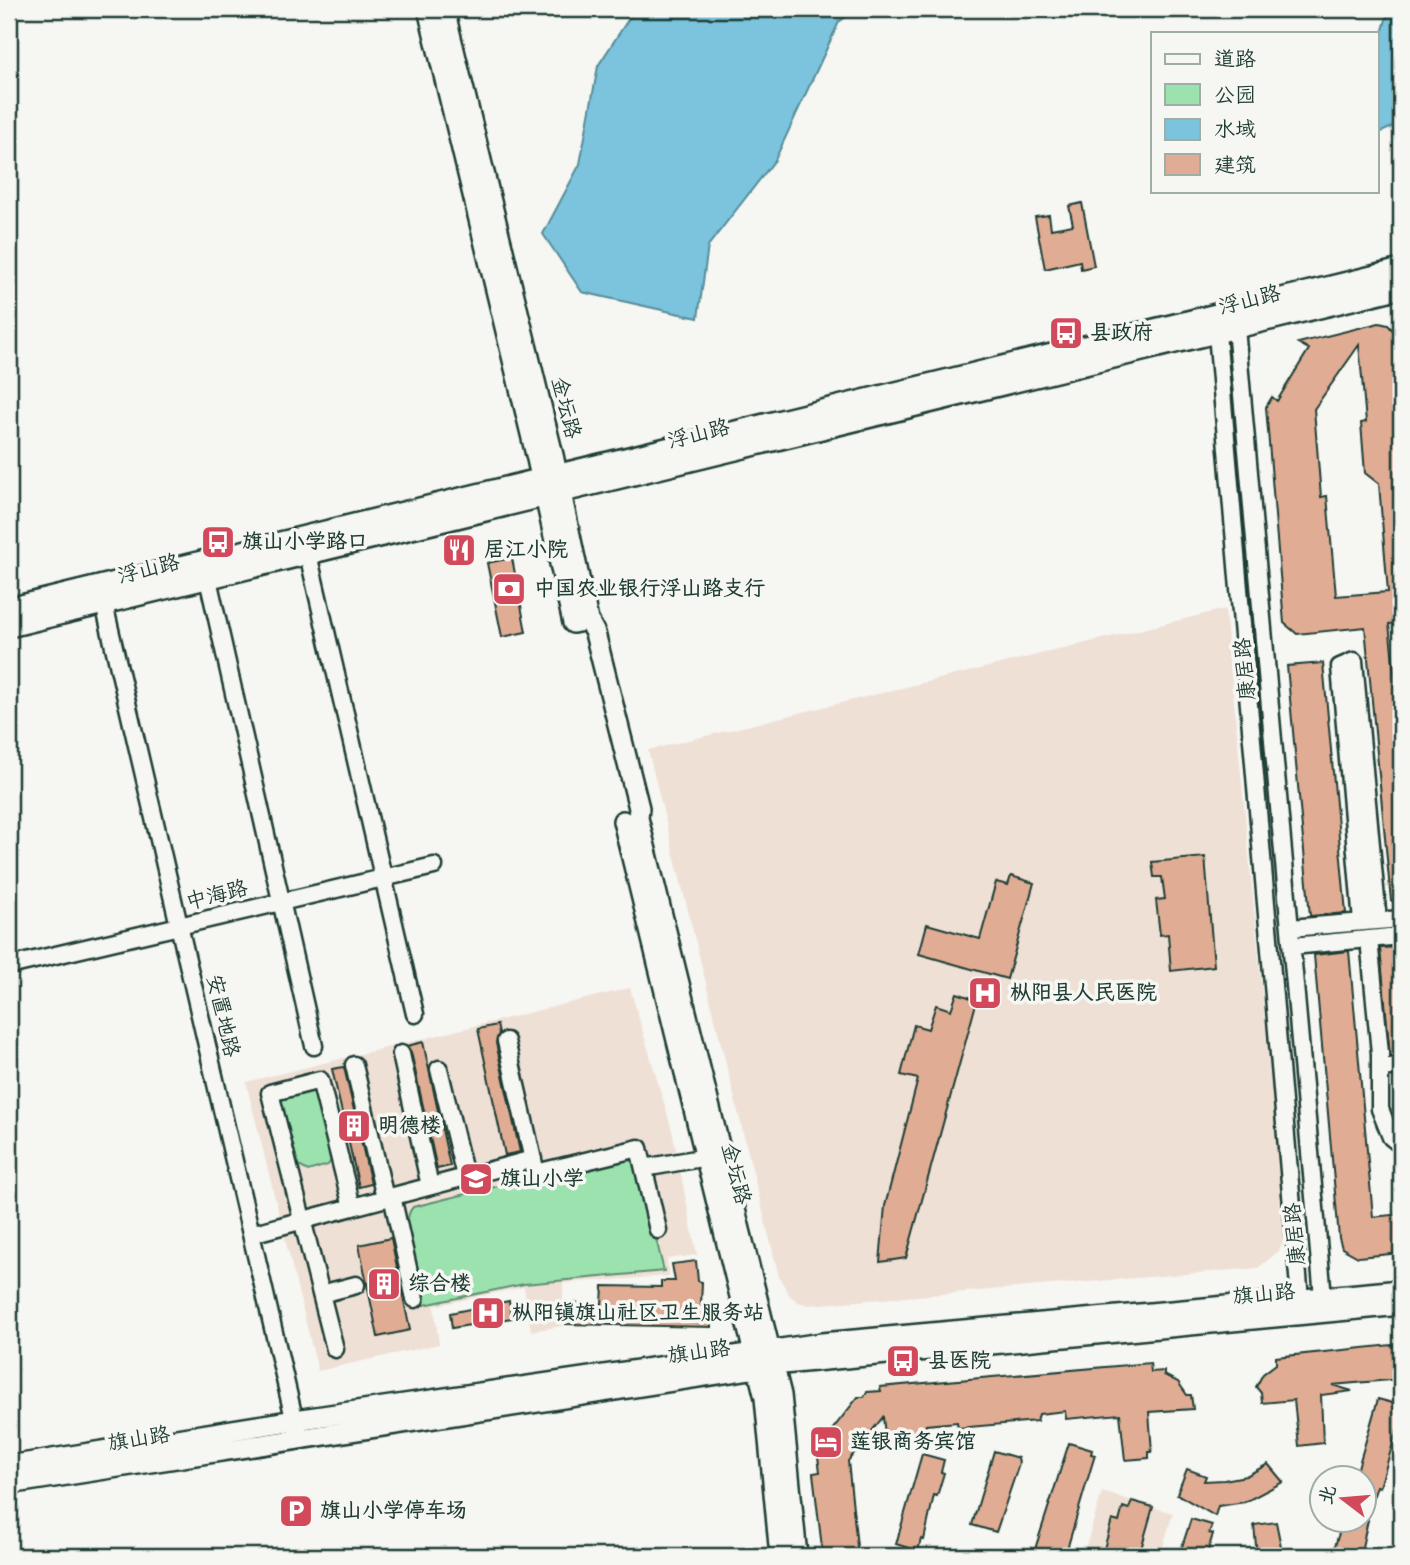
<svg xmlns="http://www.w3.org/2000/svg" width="1410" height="1565" viewBox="0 0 1410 1565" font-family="Kalam,'LXGW WenKai TC',sans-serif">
<rect width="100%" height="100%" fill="#f6f6f2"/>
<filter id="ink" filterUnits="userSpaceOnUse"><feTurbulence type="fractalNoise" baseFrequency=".0143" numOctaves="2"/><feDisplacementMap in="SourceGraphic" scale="14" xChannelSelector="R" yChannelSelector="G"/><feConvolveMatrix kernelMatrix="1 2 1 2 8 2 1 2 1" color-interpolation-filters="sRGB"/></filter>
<g filter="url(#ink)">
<path fill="#efe0d6" d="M1225 609 1286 1236 1279 1251 1258 1268 809 1305 798 1302 790 1296 779 1277 648 750Z
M630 988 672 1130 697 1255 667 1259 669 1276 563 1283V1326L531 1331 524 1287 434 1306 439 1344 318 1371 246 1082Z
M1102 1492 1173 1513 1160 1556H1083Z"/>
<path fill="#9ce2af" stroke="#5e9072" stroke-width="2" d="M314 1090 332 1159 328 1165 308 1171 297 1165 280 1099Z
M620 1156 632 1157 637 1162 664 1271 524 1284 424 1305C419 1283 397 1223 413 1207Z"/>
<path fill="#7cc3dd" stroke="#578d99" stroke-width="2" d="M635 9H856L839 22 775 160 708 246 698 318 582 292 543 234 580 164 598 66Z
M1389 9H1401V123L1377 134V51Z"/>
<path fill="#e0ad94" stroke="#1f3d34" stroke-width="2" fill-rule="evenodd" d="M1082 203 1094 266 1081 269 1080 261 1045 269 1035 217 1049 215 1051 229 1073 225 1069 206Z
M1379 323 1388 325 1401 339V623L1389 624 1401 735V900L1391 901 1365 627 1297 634 1284 623 1266 407 1272 397 1277 401 1309 349 1298 343ZM1359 345 1366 422 1361 423 1365 473 1379 484 1388 592 1336 596 1327 496 1321 497 1314 409Z
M512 558 526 632 502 637 487 563Z
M1323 663 1346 913 1310 916 1287 666Z
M1205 857 1214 966 1171 971 1168 934 1160 935 1156 900 1165 899 1162 877H1154L1152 862Z
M1011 876 1034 883 1007 979 919 954 927 924 980 939 996 882 1008 885Z
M1401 947V1056H1390L1380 948Z
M1349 951 1373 1217 1401 1214V1253L1358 1257 1342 1248 1339 1238 1314 955Z
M957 993 977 1000 906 1258 880 1262 885 1206 918 1079 901 1075 914 1025 928 1029 936 1005 951 1010Z
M497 1025 499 1033 496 1043 520 1152 505 1155 478 1029Z
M423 1042 450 1166 437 1169 411 1052 407 1046Z
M344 1067 371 1184 359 1187 332 1069Z
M391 1238 410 1330 378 1337 359 1245Z
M696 1261 698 1281 702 1282 701 1306H711V1327L566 1324 567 1303 602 1304 603 1286 661 1287V1281H675L672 1264Z
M509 1301 512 1318 452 1328 450 1313Z
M1401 1344V1379L1332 1385 1352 1391 1321 1395 1323 1443 1299 1446 1294 1400 1262 1403 1261 1393 1256 1387 1263 1374 1276 1364V1357Z
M1150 1363 1151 1372 1164 1371V1375L1178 1382 1187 1395H1191L1193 1409 1149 1412 1152 1452H1149V1458L1125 1460 1120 1414 1066 1419 1065 1411 1039 1414 1037 1421 958 1428 957 1422 926 1425V1431L885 1435 883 1417 848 1461 858 1556H823L813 1473 820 1472 817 1449 858 1397H864L867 1392 881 1391 880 1387Z
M1378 1399 1400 1405 1397 1415 1401 1416 1380 1487 1377 1486 1367 1516H1364V1478H1355Z
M1069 1443 1092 1450 1091 1454 1095 1455 1091 1468 1065 1556H1035L1036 1546Z
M994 1451 1018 1458 1019 1464 996 1532 972 1525Z
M922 1454 944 1460 941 1472 944 1473 937 1496 934 1495 924 1540 921 1539 918 1551 896 1544Z
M1268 1464 1283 1482 1245 1502 1218 1506 1215 1516 1177 1494 1187 1469 1206 1476 1204 1481 1224 1480 1246 1476Z
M1132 1501 1153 1507 1139 1556H1102L1112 1520 1119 1522 1123 1507 1129 1509Z
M1191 1519 1212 1525 1209 1533 1213 1534 1207 1554 1204 1553 1203 1556H1179Z
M1343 1520H1368L1360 1556H1332Z
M1276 1522 1283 1556H1257L1254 1525Z"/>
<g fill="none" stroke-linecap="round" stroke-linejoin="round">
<g stroke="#1f3d34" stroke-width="21">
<path id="minor" d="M1224 312 1236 328 1323 1297 1312 1314 1300 1299 1217 333Z
M308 554 415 1014
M208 579 314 1046
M104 604 297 1431
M1362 922 1340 667 1354 661 1378 921
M1290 928 1401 919
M1369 939 1380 1053V1109L1391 1137 1401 1145
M1292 946 1401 936
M9 966 434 866
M506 1041 536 1173 639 1148 658 1230
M401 1054 430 1186
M354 1065 385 1198
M1380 1068 1401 1066
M439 1069 465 1176
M644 1168 707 1157
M392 1196 415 1299
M251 1234 533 1159
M321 1294 356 1285
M335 1349 270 1093 320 1080 352 1207"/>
</g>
<g stroke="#1f3d34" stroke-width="24">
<path id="major" d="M428 9 537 459 573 623 588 620
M444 9 553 455 588 620 595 633 639 808 638 818 781 1395 797 1556
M9 608 1401 269
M9 627 1401 288
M623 821 765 1398 780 1556
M9 1466 295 1420 822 1343 1401 1290
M9 1484 783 1364 1401 1305"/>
</g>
<use href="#minor" stroke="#f6f6f2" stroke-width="16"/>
<use href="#major" stroke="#f6f6f2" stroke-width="19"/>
</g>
</g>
<defs>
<g id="bus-square" transform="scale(1.75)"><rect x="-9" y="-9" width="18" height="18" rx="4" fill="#d1495b" stroke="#f6f6f2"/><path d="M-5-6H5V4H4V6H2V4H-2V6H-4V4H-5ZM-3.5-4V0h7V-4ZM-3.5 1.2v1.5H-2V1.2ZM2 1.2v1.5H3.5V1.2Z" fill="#fff"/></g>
<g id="restaurant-square" transform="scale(1.75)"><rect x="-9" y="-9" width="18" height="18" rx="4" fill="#d1495b" stroke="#f6f6f2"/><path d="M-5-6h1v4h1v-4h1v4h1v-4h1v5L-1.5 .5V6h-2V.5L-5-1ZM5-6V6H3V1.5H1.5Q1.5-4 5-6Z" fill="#fff"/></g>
<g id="bank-square" transform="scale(1.75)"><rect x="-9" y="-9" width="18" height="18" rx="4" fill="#d1495b" stroke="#f6f6f2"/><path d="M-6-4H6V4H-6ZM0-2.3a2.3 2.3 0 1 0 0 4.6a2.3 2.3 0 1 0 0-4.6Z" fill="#fff"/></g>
<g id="hospital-square" transform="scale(1.75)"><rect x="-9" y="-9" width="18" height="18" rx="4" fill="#d1495b" stroke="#f6f6f2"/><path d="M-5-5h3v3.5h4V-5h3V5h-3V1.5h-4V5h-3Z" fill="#fff"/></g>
<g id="building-square" transform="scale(1.75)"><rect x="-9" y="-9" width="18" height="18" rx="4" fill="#d1495b" stroke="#f6f6f2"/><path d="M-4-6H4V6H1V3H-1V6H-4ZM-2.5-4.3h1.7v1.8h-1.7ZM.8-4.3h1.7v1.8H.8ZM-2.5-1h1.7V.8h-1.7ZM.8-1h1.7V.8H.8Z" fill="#fff"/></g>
<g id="school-square" transform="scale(1.75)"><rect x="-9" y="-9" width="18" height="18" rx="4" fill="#d1495b" stroke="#f6f6f2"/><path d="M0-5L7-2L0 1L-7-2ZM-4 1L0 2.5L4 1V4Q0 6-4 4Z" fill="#fff"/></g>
<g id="hotel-square" transform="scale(1.75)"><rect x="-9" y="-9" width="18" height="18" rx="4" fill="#d1495b" stroke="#f6f6f2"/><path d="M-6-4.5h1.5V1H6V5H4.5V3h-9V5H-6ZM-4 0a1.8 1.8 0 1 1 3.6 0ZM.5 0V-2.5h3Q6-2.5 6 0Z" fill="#fff"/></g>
<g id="parking-square" transform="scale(1.75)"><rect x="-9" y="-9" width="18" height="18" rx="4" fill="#d1495b" stroke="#f6f6f2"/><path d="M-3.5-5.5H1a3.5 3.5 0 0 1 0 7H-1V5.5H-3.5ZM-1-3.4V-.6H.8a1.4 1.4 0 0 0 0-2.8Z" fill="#fff"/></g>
</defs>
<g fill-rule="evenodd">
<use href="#bus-square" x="1066" y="333"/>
<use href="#bus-square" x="218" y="542"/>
<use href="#restaurant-square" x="459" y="550"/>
<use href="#bank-square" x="509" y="589"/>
<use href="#hospital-square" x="985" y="993"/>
<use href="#building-square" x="354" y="1126"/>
<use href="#school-square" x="476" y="1179"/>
<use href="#building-square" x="384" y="1284"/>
<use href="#hospital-square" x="488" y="1313"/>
<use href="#bus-square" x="903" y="1361"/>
<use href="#hotel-square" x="826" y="1442"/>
<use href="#parking-square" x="296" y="1511"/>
</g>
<g text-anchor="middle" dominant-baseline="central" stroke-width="7" stroke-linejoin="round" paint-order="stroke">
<g font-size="21" fill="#1f3d34" stroke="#f6f6f2">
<text transform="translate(1250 301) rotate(-14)">浮山路</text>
<text transform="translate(565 408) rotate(76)">金坛路</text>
<text transform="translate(699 435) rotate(-14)">浮山路</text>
<text transform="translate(149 570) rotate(-14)">浮山路</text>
<text transform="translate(1246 669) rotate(-95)">康居路</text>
<text transform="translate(217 896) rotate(-14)">中海路</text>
<text transform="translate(222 1016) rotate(77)">安置地路</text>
<text transform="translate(735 1174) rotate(76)">金坛路</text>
<text transform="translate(1296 1234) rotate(-95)">康居路</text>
<text transform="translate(1264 1295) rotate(-5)">旗山路</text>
<text transform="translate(699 1353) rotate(-8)">旗山路</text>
<text transform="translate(139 1440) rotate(-9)">旗山路</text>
</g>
<g font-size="21" font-weight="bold" fill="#1f3d34" stroke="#f6f6f2" text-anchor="start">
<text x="1090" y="333">县政府</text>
<text x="242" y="542">旗山小学路口</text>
<text x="484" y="550">居江小院</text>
<text x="534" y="589">中国农业银行浮山路支行</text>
<text x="1010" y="993">枞阳县人民医院</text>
<text x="378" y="1126">明德楼</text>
<text x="500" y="1179">旗山小学</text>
<text x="408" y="1284">综合楼</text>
<text x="512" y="1313">枞阳镇旗山社区卫生服务站</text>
<text x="928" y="1361">县医院</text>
<text x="850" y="1442">莲银商务宾馆</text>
<text x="320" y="1511">旗山小学停车场</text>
</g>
</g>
<rect width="1410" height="1565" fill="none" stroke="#f6f6f2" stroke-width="35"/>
<rect x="18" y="18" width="1375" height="1530" fill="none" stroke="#1f3d34" stroke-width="2.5" filter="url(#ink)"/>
<rect x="1151" y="32" width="228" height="161" fill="#f6f6f2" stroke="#a0aca6" stroke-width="2"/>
<rect x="1165" y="54" width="35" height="10" fill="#f6f6f2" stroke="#a0aca6" stroke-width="2"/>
<text x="1214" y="66" font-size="21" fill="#1f3d34">道路</text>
<rect x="1165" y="84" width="35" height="21" fill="#9ce2af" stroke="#a0aca6" stroke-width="2"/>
<text x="1214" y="102" font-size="21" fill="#1f3d34">公园</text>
<rect x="1165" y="119" width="35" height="21" fill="#7cc3dd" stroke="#a0aca6" stroke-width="2"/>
<text x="1214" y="136" font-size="21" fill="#1f3d34">水域</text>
<rect x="1165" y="154" width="35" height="21" fill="#e0ad94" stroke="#a0aca6" stroke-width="2"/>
<text x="1214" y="172" font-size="21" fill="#1f3d34">建筑</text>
<g transform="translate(1343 1499) rotate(286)"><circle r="33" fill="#f6f6f2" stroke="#a0aca6" stroke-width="2"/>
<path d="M0-5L12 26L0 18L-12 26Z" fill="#d1495b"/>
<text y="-10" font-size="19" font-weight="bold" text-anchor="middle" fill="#1f3d34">北</text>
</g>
</svg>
